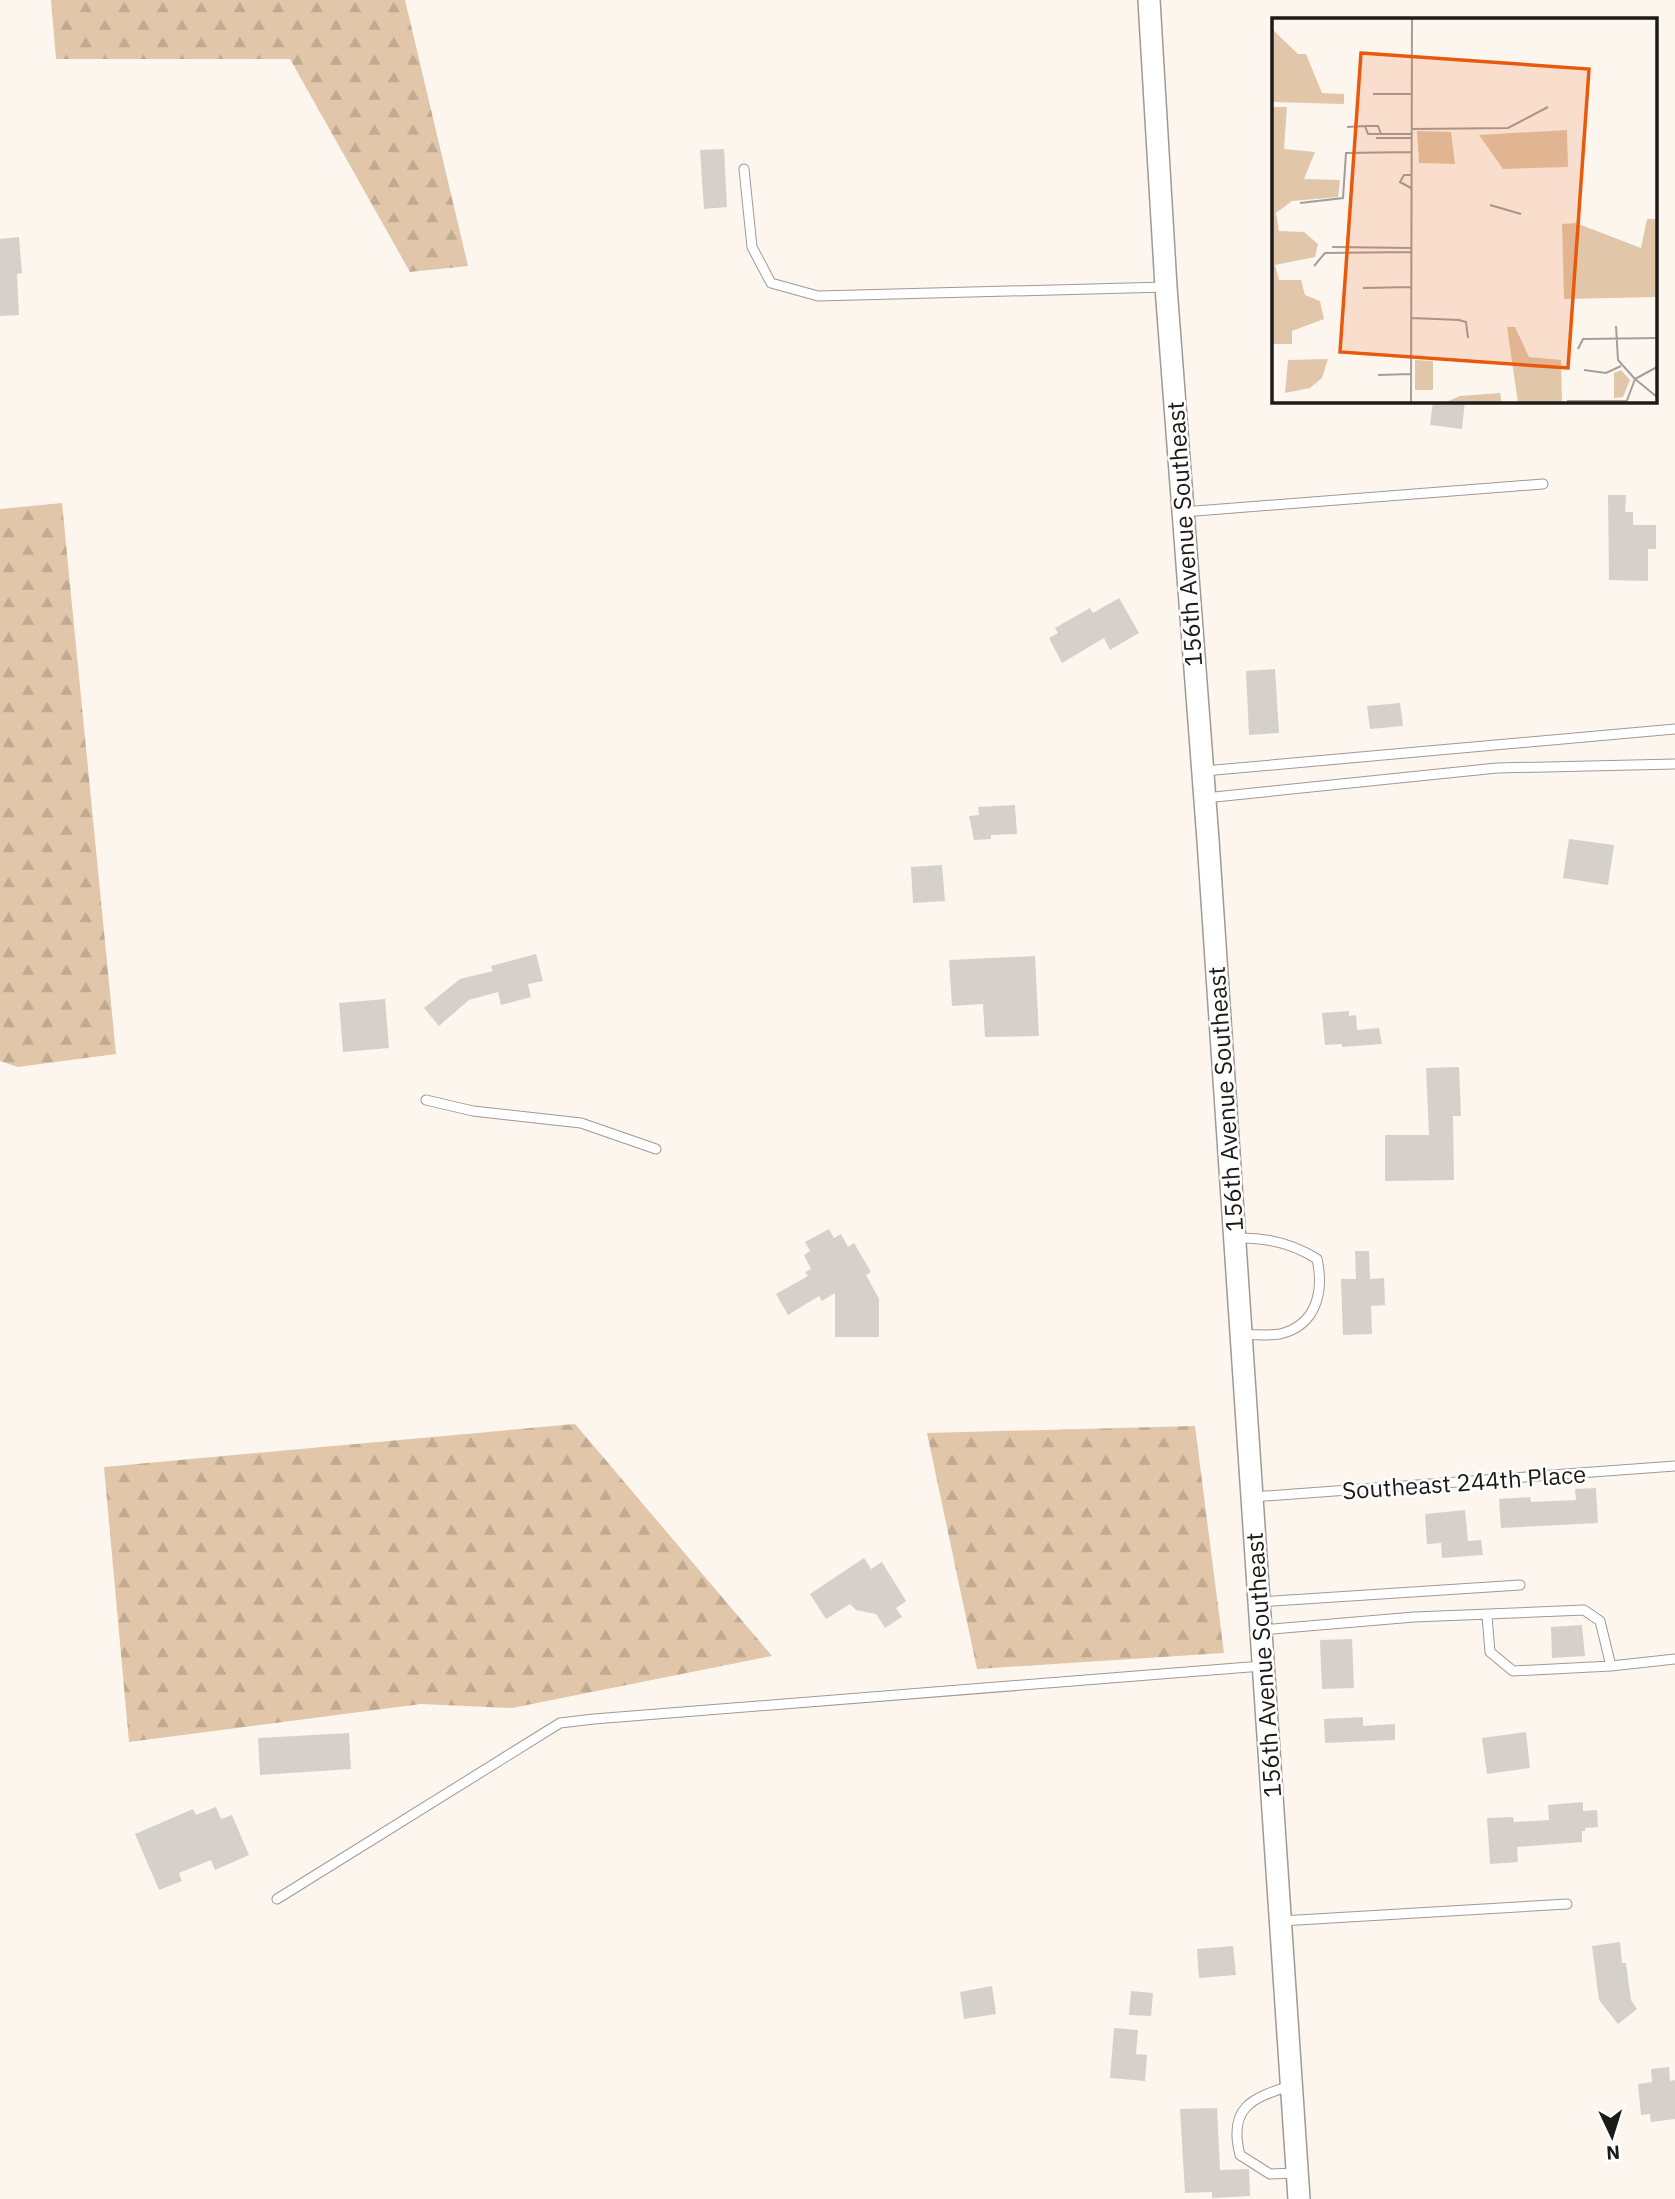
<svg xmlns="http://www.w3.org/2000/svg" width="1675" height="2199" viewBox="0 0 1675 2199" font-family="'IBM Plex Sans',sans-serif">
<defs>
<pattern id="forest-firs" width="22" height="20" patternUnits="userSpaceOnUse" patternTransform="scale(1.75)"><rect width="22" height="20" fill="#e1c6aa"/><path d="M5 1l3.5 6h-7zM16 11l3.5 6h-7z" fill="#c1aa92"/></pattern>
</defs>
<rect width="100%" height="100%" fill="#fcf6ef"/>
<path fill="url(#forest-firs)" d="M51 0H405L468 266 410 272 290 59H56Z
M62 503 116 1054 18 1067 0 1061V509Z
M575 1424 772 1656 512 1708 421 1704 129 1742 104 1467Z
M1195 1426 1224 1653 977 1669 927 1433Z"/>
<path fill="#d6d0ca" d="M724 149 727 207 704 209 700 150Z
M19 237 22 273 17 274 19 315 0 316V239Z
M1433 401H1465L1462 429 1430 425Z
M1608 495H1626L1625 512H1633V525H1656V549H1648V581L1609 580Z
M1119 598 1139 633 1110 650 1104 638 1062 663 1049 638 1058 633 1055 628 1090 608 1093 613Z
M1275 669 1279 733 1249 735 1246 671Z
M1400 703 1403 726 1370 729 1367 706Z
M1015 805 1017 834 991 835V839L974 840 969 816 979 815 978 807Z
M1569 839 1614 845 1608 885 1563 878Z
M942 865 945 901 913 903 911 867Z
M536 954 543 981 528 984 531 997 501 1005 498 992 469 1000 439 1026 424 1008 460 979 493 971 491 966Z
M1035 956 1039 1036 985 1037 983 1004 952 1006 949 960Z
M385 999 389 1048 343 1052 339 1003Z
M1349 1011V1016L1356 1015 1357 1030 1379 1028 1382 1044 1342 1047V1044L1325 1045 1322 1013Z
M1459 1067 1461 1116H1453L1454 1180 1385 1181V1135H1429L1426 1068Z
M829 1229 834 1238 841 1234 848 1247 854 1243 871 1272 866 1275 879 1299V1337H835V1293L822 1301 819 1296 788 1315 776 1294 808 1276 805 1272 811 1269 804 1255 810 1251 805 1242Z
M1355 1251H1369L1370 1279 1384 1278 1385 1305 1371 1306 1372 1334 1343 1335 1341 1279H1356Z
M1596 1488 1598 1523 1501 1528 1499 1499 1530 1497 1531 1502 1576 1500 1575 1489Z
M1465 1510 1468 1541 1481 1540 1483 1555 1442 1558 1441 1543 1427 1544 1425 1514Z
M864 1558 871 1569 882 1562 906 1601 896 1608 902 1617 885 1628 876 1614 856 1610 850 1604 826 1619 810 1594Z
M1582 1625 1585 1656 1552 1658 1551 1627Z
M1352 1639 1354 1688 1322 1689 1320 1640Z
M1363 1717V1726L1395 1724V1740L1325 1743 1324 1719Z
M1526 1732 1530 1768 1487 1774 1482 1738Z
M349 1733 351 1769 260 1775 258 1738Z
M1583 1802V1811L1597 1810 1598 1827 1585 1828V1831H1582V1842L1517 1847 1518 1862 1490 1864 1487 1818 1513 1817 1514 1822 1549 1820 1548 1805Z
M216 1807 221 1819 232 1815 249 1855 215 1870 211 1860 179 1873 182 1881 159 1890 135 1834 193 1809 196 1815Z
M1620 1942 1622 1963H1626L1631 2000 1637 2009 1618 2024 1599 2000 1592 1946Z
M1233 1946 1236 1975 1199 1978 1197 1949Z
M992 1986 996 2014 964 2019 960 1992Z
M1131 1991 1153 1993 1151 2016 1129 2015Z
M1114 2028 1138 2030 1136 2054 1147 2055 1145 2081 1110 2078Z
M1669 2067 1670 2081 1675 2080V2119L1651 2122 1650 2114 1641 2115 1638 2084 1652 2082 1651 2069Z
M1217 2108 1220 2170 1249 2169 1250 2196 1212 2198V2192L1185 2193 1180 2109Z"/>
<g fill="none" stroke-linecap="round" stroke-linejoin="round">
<g stroke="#9f9a94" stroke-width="11">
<path id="service" d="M744 169 752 247 771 283 818 296 1166 287
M1183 512 1543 484
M1204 771 1675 729
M1205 798 1497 768 1675 764
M426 1100 473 1111 581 1123 656 1149
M1235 1238C1265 1237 1292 1243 1317 1259 1324 1291 1317 1325 1280 1334 1268 1336 1254 1334 1241 1335
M1252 1497 1675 1466
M1259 1602 1520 1585
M1487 1616 1490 1652 1513 1671 1611 1666
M1261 1630 1414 1617 1584 1610 1600 1621 1611 1666 1675 1659
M277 1899 560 1723 594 1719 1262 1666
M1281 1921 1567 1904
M1290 2086C1251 2098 1228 2108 1240 2155L1270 2174 1296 2173"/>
</g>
<g stroke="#9f9a94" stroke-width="24">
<path id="tertiary" d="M1149 0 1166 287 1208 840 1299 2199"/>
</g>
<use href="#service" stroke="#fff" stroke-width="9"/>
<use href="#tertiary" stroke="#fff" stroke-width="21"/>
</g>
<g text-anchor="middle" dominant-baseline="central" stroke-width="5" stroke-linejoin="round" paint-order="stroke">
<g font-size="24" fill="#1d1b18" stroke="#fff">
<text transform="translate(1184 534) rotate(-94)">156th Avenue Southeast</text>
<text transform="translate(1225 1099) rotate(-94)">156th Avenue Southeast</text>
<text transform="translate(1464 1482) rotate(-4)">Southeast 244th Place</text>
<text transform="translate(1263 1665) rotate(-94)">156th Avenue Southeast</text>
</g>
</g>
<g transform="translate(1272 18)">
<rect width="385" height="385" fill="#fcf6ef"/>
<path d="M349 352 358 362 351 379 342 380V355Z" fill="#e1c6aa"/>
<path d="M0 11 26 36H34L50 75 72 76V86L0 84ZM0 89H15L12 131 43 134 32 161 68 162 66 179 20 183 4 195 7 213 32 214 46 226 43 239 3 247 7 262H29L33 277 48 283 52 301 20 313V326H0ZM295 112 296 149 231 151 207 117ZM145 113 179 114 183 146 147 145ZM375 201H385V279L292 281 290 206 304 205 369 230ZM235 309H243L257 339 289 342 290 385H246ZM56 341 50 360 38 370 13 375 16 342ZM143 342 161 343V372H143ZM228 375 230 385H172L188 378Z" fill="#e1c6aa"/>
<path fill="none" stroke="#a39e99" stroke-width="2" d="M101 76H140M93 108H106L109 116M75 109 93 108 96 116H140M140 111 236 110 276 89M104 120H140M139 170 128 164 132 157H140M28 185 71 180 74 135 140 134M218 187 249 196M60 229 140 230M42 248 53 235 140 234M91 270 140 269M140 300 187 302 194 304 196 320M344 308 346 342 363 361 354 385M306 331 311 321 385 320M385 349 363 361 385 379M312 352 334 355 349 348M106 357 139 356M295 383H354M139 385 140 0"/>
<path fill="#e8590c" fill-opacity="0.15" stroke="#e8590c" stroke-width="3.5" d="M89 35 317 51 296 350 68 334Z"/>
<rect width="385" height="385" fill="none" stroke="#1d1b18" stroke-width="3.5"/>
</g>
<g transform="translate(1612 2136) rotate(176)" stroke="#ffffff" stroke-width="5" paint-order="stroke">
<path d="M0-5L12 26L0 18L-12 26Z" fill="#1d1b18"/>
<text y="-10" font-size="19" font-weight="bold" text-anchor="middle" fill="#1d1b18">N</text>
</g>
</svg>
